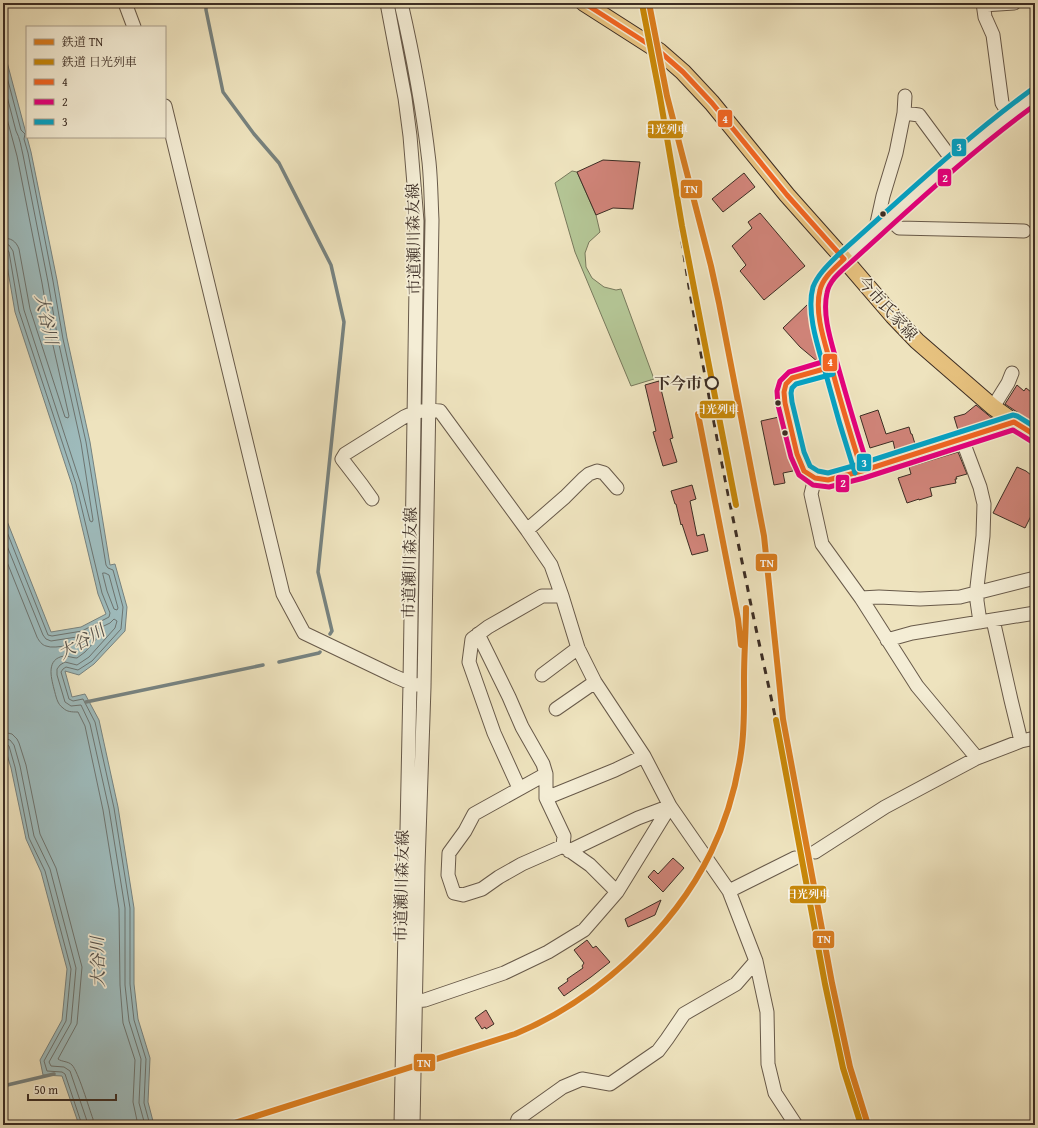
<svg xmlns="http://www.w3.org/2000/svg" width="1038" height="1128" viewBox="0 0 1038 1128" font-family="'Gentium Book Plus','Noto Serif JP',serif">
<rect width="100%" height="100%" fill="#eee3be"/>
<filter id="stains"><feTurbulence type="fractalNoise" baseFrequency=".005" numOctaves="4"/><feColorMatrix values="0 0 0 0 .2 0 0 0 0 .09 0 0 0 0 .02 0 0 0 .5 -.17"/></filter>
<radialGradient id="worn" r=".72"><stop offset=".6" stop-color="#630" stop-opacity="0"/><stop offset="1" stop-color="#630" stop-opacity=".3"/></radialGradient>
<path fill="#b4c595" stroke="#78795c" d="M572 171 577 172 596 215 600 232 589 242 585 253 586 267 592 278 604 287 616 290 621 289 654 379 631 386 575 252 555 183Z"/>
<path fill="#9ebbbc" stroke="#77827f" d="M3 53 7 62 31 152 57 280 67 338 90 442 110 565 115 564 127 607 125 631 94 664 79 675 65 671 72 697 85 694 99 720 118 807 134 908V984L138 1019 150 1058 148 1102 154 1125H79L62 1076 43 1075 40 1060 62 1020 67 969 41 872 26 839 11 768 3 741V511L51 632 81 627 106 614 98 594 72 485 15 312 3 242Z"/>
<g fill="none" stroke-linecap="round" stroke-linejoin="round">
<path stroke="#6d7470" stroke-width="1" d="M3 62 21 130 25 134 24 139 28 153 53 281 63 339 86 442 106 565 108 568 113 570 123 607 121 629 92 661 78 670 66 667 63 669 61 672 69 699 73 701 83 699 95 722 114 808 130 908V984L134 1020 146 1059 144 1103 150 1125
M3 81 16 131C20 138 21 147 23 155L48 282 58 340 81 443 93 520 92 522 90 521 80 482 24 310 13 251 9 245 3 244
M3 104 17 156 42 283 52 341 69 416 68 418 65 417 30 309 19 249C16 241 11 238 3 238
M3 249H7L9 252 19 311 76 484 102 593 110 613 109 617 82 631 52 636 48 635 3 522
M3 536 43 635 46 639 51 641 83 636 110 623 114 619 117 621 115 628 89 657 77 665 65 662 60 665 57 669V675L65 702 71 706 81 705 90 724 109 809 125 908V985L129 1021 141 1059 139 1103 145 1125
M3 552 37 637C39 641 42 645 46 646 55 650 84 642 93 638L96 639 95 641 85 652 77 658C73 658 69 656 64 656 46 659 51 677 54 689 56 696 57 704 63 708 67 712 72 712 78 712L85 726 103 810 119 909 120 985 123 1023 135 1060 133 1102 138 1125
M103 573H105L109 575 118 608 117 610 114 609 107 591 103 575Z
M3 732 12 734 17 739 19 743 26 765 40 834 56 868 82 967 77 1024 58 1059C62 1062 68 1061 72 1065 78 1071 89 1108 93 1119V1125
M3 738 10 740 14 745 20 766 34 836 50 869 76 968 71 1023 49 1062 51 1066 64 1067 70 1071 87 1121V1125
M3 743 6 744 9 746 15 767 29 838 45 871 71 969 66 1021 44 1061 47 1071 62 1072 65 1074 82 1125"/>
<path stroke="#77827f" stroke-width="3.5" d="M206 3V10L223 92 254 134 279 163 331 265 344 322 318 572 332 631 330 634
M279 662 319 653 320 652
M86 702 263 665
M3 1086 54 1074"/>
</g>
<path fill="#d08479" stroke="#3c2d24" d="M603 160 640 162 633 209 613 208 596 215 577 172Z
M744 173 755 187 723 212 712 199Z
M760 213 805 266 764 300 740 271 746 265 732 246 752 228 748 222Z
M808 304 812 335 814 333 818 351 820 361 818 362 800 347 783 328Z
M659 381 673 438 670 439 677 462 663 466 653 432 656 431 645 385Z
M1017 385 1024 391 1026 388 1035 395V424L1005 404Z
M976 405 993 419 958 430 954 417 965 414Z
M878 410 886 434 909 427 911 434H912L915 444 895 450 893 441 870 448 860 416Z
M779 417 793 471 783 473 785 483 774 485 761 421Z
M958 452 967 474 956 477 957 479H955L956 483 930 488 932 496 919 500V499L907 503 898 478 911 474 909 467Z
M1017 467 1026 471 1031 475 1035 483V487L1033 492 1035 496V508L1025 528 993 513Z
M692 485 696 499 690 501 697 536 704 534 708 551 692 555 682 524 681 525 676 504H675L671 491Z
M673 858 684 868 663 892 648 877 654 870 658 874Z
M661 900 655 915 628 927 625 919Z
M587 940 593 948 596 946 610 962 591 977 564 996 558 988 568 981 567 979 583 968 582 966 584 963 574 950Z
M486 1010 494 1024 486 1029 485 1027 482 1029 475 1018Z"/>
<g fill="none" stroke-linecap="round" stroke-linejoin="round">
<path stroke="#cabf9f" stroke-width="13" stroke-dasharray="13 6" stroke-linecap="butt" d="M795 858 815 852"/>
<g stroke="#685a4a" stroke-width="15">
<path id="minor" d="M125 3 134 27
M387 3 405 98 410 136 417 221 410 683 401 1125
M401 3C413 55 423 109 429 162 431 181 431 201 432 220L424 687 418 866 413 1125
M983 3 985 17 993 35 1002 103 1009 114
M983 5 1014 3
M165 106 283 594 304 633 394 676 410 683 417 685
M904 113 919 115 953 161
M889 219 899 228 1024 231
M875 232 883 196 896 153 904 113 905 96
M831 367C819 370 793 373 786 385 785 387 784 391 784 394 784 406 797 463 804 471 806 473 811 476 814 478 827 484 849 475 862 471 850 434 839 397 829 359 824 340 815 310 820 290 824 277 835 268 844 259 907 203 966 144 1035 96
M993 407 1008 383 1012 373
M962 439 980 487 984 504 983 536 977 587V601L980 622
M815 478 811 494 822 544 861 598 917 686 977 758
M372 499 362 485 342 459 345 454 404 417C417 411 426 409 440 411L527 530 551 565 562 596 578 648 595 682 644 756 670 806 729 891 756 961 767 1012 768 1064 775 1093 796 1125
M527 530 565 497 583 479 589 474 597 471 604 473 617 488
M861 598 879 597 920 599 960 597 1035 578
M993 620 1011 700 1021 741
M478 634 509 697 522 727 543 764 546 774V798L564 836 563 846
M887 640 912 633 1035 613
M542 675 578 648
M556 709 595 682
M546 774 474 814 465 831 449 853 448 875 454 893 463 895 482 889 499 877 522 864 563 846 590 865 617 892
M519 788 494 733 469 662 472 639 488 627 542 596H562
M546 798 615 770 644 756
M569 851 638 818 670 806
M815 852 885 807 977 758 1021 741 1035 738
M729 891 795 858
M415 1001 425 1000 504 973 548 952 584 930 617 892 670 806
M516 1125 518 1119 563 1087 582 1079 610 1084 658 1051 667 1039 684 1014 736 984 756 961"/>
</g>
<g stroke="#3c2d24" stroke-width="18">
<path id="major" d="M584 3 659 51 683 72 712 103 787 195 844 259 893 316 917 341 993 407 1014 422 1035 435
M862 471 1014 422"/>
</g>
<use href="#minor" stroke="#f4edd5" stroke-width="13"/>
<use href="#major" stroke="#e7c27f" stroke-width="16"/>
<path stroke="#3c2d24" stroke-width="3" stroke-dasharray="7 7" stroke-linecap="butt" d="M657 75C671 157 680 240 695 321 711 409 728 497 747 585 757 637 770 689 780 741"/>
<g stroke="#f4edd5" stroke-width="8">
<path id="bus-1" d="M584 3 659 51 683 72 712 103 787 195 844 259
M844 259C835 268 823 277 820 290 814 313 825 343 831 365 840 401 851 436 862 471
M831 367 792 378 786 384 784 392 785 403 797 454 804 471 815 478 828 480 862 471 1014 422 1035 435"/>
</g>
<g stroke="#f4edd5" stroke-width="8">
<path id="bus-2" d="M829 360 789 372 780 381 777 391 778 405 791 457 799 475 813 485 829 487 864 478 1013 430 1031 441
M869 469C857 434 847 398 837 363 831 341 822 315 827 293 829 281 840 272 849 264 910 209 969 153 1035 105"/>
</g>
<g stroke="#f4edd5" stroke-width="8">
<path id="bus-3" d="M833 374 796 384 792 388 791 393 792 402 804 452 810 466 818 471 828 473 860 464 1013 415 1017 416 1035 427
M855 473C844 439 834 405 825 371 818 347 806 312 813 287 818 274 829 264 839 254 902 198 963 140 1031 90"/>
</g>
<use href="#bus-1" stroke="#f26522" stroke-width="5"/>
<use href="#bus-2" stroke="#e5007d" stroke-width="5"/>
<use href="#bus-3" stroke="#03a3c6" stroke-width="5"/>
<g stroke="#f4edd5" stroke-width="9">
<path id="rail-1" d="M649 3 667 96 711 266 719 303 764 536 783 719 832 983 850 1067 868 1125
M698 414 738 619 741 645
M228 1125 515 1034C595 1001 673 930 711 852 726 821 736 787 741 753 745 728 744 703 744 678 744 654 746 631 746 608"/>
</g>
<g stroke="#f4edd5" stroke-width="9">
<path id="rail-2" d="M642 4 660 97 682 226 736 505
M776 720 825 984 843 1068 861 1125"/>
</g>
<use href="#rail-1" stroke="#da7d1f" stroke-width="6"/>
<use href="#rail-2" stroke="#c88809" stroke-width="6"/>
</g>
<g fill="#3c2d24" stroke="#f4edd5" stroke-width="1.5">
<circle cx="883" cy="214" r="3.5"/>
<circle cx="778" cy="403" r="3.5"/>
<circle cx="785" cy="433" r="3.5"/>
</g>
<circle fill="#f4edd5" stroke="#3c2d24" stroke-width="2" cx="712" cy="383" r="6"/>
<g text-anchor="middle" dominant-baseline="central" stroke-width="3.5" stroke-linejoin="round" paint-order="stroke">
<g font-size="16" fill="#3c2d24" stroke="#f4edd5">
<text transform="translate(413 239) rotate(-91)">市道瀬川森友線</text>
<text transform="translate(888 308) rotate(48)">今市氏家線</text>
<text transform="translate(409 563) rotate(-89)">市道瀬川森友線</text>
<text transform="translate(401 886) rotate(-89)">市道瀬川森友線</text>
</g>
<g font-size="16" font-weight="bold" fill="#3c2d24" stroke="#f4edd5" text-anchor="end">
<text x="702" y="383">下今市</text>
</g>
<g font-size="17" font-style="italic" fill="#54504a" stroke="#f4edd5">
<text transform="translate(47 319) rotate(77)">大谷川</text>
<text transform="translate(81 641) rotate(-30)">大谷川</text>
<text transform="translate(97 962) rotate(-91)">大谷川</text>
</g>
</g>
<g stroke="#f4edd5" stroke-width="1.5">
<rect x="717" y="109" width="16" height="19" rx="4" fill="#f26522"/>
<rect x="647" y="120" width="37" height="19" rx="4" fill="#c88809"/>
<rect x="951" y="138" width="16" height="19" rx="4" fill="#03a3c6"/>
<rect x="937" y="168" width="15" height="19" rx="4" fill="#e5007d"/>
<rect x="680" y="179" width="23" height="20" rx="4" fill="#da7d1f"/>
<rect x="822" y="353" width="16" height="19" rx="4" fill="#f26522"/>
<rect x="699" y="400" width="37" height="19" rx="4" fill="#c88809"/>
<rect x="856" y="453" width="16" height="19" rx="4" fill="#03a3c6"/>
<rect x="835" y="474" width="15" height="19" rx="4" fill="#e5007d"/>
<rect x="755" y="553" width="23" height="19" rx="4" fill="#da7d1f"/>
<rect x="789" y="885" width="38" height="19" rx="4" fill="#c88809"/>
<rect x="812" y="930" width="23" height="19" rx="4" fill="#da7d1f"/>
<rect x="413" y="1053" width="23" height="19" rx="4" fill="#da7d1f"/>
</g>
<g font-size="11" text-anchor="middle" font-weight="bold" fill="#fff">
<text x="725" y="123">4</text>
<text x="666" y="133">日光列車</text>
<text x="959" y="151">3</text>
<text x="945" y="182">2</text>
<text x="691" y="193">TN</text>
<text x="830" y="366">4</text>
<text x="717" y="413">日光列車</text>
<text x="864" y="467">3</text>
<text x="843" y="487">2</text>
<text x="767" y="567">TN</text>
<text x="808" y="898">日光列車</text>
<text x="824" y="943">TN</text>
<text x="424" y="1067">TN</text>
</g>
<rect width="1038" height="1128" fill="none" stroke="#eee3be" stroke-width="16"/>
<rect x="4" y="4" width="1030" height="1120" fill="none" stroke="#3c2d24" stroke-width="2"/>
<rect x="8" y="8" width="1022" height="1112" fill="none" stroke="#3c2d24"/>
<rect x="26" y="26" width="140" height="112" fill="#f4edd5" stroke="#aaa08e"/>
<rect x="34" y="39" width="20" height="6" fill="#da7d1f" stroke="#aaa08e"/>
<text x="62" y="46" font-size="12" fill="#3c2d24">鉄道 TN</text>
<rect x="34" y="59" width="20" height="6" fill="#c88809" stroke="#aaa08e"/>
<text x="62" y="66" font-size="12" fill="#3c2d24">鉄道 日光列車</text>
<rect x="34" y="79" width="20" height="6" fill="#f26522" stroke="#aaa08e"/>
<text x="62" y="86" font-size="12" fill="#3c2d24">4</text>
<rect x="34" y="99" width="20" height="6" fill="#e5007d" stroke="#aaa08e"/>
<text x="62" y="106" font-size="12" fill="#3c2d24">2</text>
<rect x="34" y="119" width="20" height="6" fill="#03a3c6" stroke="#aaa08e"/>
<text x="62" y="126" font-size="12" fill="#3c2d24">3</text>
<path d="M28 1094v6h88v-6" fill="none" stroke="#3c2d24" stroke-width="2"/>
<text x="34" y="1094" font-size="12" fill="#3c2d24" stroke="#f4edd5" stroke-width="3" paint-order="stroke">50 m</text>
<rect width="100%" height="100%" filter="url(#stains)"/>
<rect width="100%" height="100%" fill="url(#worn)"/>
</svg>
